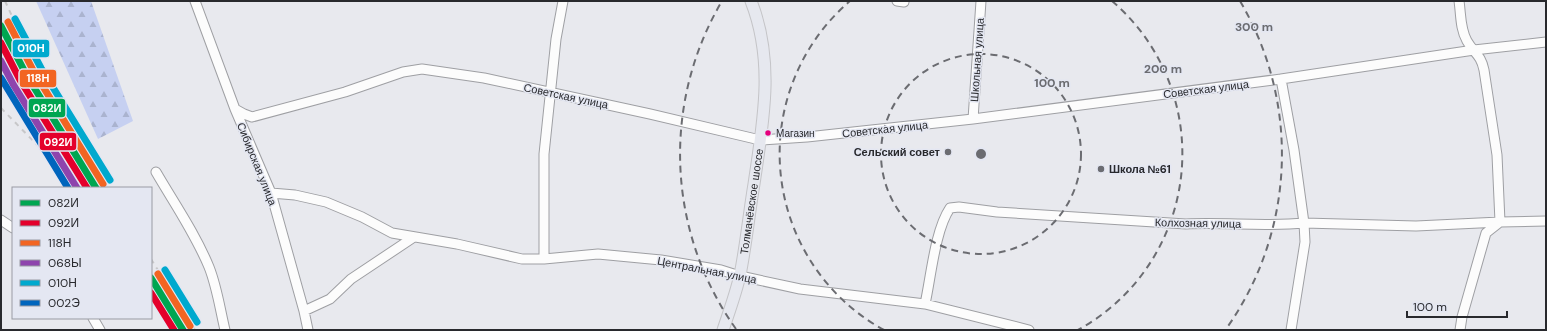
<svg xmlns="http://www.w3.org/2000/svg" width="1547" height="331" viewBox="0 0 1547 331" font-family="'DM Sans',sans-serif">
<defs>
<pattern id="forest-firs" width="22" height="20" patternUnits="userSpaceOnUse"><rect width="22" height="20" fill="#c6d0f1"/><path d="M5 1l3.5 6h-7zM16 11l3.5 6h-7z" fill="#aab3cf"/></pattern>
</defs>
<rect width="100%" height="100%" fill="#e8e9ee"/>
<path fill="url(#forest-firs)" d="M36 1H91L133 121 98 139Z"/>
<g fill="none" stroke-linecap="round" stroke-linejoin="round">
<g stroke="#9e9fa3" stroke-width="11">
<path id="minor" d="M195 1 235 109 271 193 304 311 308 330
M897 1 904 2
M1459 1C1461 14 1460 29 1467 41 1474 53 1481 55 1484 70L1497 155 1500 222 1486 233 1462 317 1460 330
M1281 79 1294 150 1304 223 1305 242 1291 330
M235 109 244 114 252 117 345 92 403 72 422 69 484 78 650 114 760 140 807 137 973 119 1281 79 1474 50 1546 42
M973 119 981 1
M156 172C174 203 195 233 209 267 217 287 220 309 225 330
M271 193 295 195 326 202 362 217 392 233 457 244 522 259H544L598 254 661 260 721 270 740 276 800 289 925 304 1029 330
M1 220 13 228
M544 259V154L556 39 563 1
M925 304C931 277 935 230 950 208L959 207 997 212 1186 224C1225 222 1265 227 1304 223L1416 226 1500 222 1546 221
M304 311 330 299 351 279 414 237
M93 318 100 330"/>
</g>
<g stroke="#c4c4c7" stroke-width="13">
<g id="major">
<path id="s1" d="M723 330C729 312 736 293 740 275 746 245 749 214 754 184 763 122 775 62 751 1"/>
</g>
</g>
<use href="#minor" stroke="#fcfcfc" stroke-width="9"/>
<use href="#major" stroke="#e6e8ef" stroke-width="11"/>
<path stroke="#c7c7c9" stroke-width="2" stroke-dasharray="5 5" stroke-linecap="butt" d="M5 1 38 72 107 188
M1 108 45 153 74 188
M151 259 195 330
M151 298 171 330"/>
<g stroke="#e4e7f2" stroke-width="10">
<path id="rail-1" d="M1 26 27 76 96 188
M151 278 183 330"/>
</g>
<g stroke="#e4e7f2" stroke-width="10">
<path id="rail-2" d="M1 43 20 80 87 188
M151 293 174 330"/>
</g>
<g stroke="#e4e7f2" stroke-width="10">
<path id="rail-3" d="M8 22 34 72 103 184
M158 274 190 326"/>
</g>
<g stroke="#e4e7f2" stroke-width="10">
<path id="rail-4" d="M1 61 13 84 77 188"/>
</g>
<g stroke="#e4e7f2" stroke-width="10">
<path id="rail-5" d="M15 19 41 68 110 180
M165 270 197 322"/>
</g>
<g stroke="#e4e7f2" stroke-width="10">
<path id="rail-6" d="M1 78 68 188"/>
</g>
<use href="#rail-1" stroke="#00a651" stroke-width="7"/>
<use href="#rail-2" stroke="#e4002b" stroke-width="7"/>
<use href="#rail-3" stroke="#f26522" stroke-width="7"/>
<use href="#rail-4" stroke="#8e44ad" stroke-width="7"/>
<use href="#rail-5" stroke="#00a9ce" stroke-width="7"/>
<use href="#rail-6" stroke="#0065bd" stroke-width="7"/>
</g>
<g fill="none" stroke="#6b6c71" stroke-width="2" stroke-dasharray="7 5">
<circle cx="981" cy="154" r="100"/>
<path d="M884 330A201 201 0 0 1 850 1M1112 1A201 201 0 0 1 1078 330"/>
<path d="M736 329A301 301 0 0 1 722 1M1240 1A301 301 0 0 1 1226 329"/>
</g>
<circle fill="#e5007d" stroke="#e4e7f2" stroke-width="1.5" cx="768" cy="133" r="3.5"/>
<g fill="#6b6c71" stroke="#e4e7f2" stroke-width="1.5">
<circle cx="948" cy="152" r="4"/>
<circle cx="1101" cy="169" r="4"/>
</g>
<g text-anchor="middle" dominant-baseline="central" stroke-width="3" stroke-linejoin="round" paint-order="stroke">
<g font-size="10" fill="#28292d" stroke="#e4e7f2" text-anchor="start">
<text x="776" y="133">Магазин</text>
</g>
<g font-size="11" fill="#28292d" stroke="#e4e7f2">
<text transform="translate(977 60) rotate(-86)">Школьная улица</text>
<text transform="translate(1206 89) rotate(-7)">Советская улица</text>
<text transform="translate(566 96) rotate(12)">Советская улица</text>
<text transform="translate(885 129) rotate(-6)">Советская улица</text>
<text transform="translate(257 164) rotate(68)">Сибирская улица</text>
<text stroke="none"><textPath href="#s1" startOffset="132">Толмачёвское шоссе</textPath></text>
<text transform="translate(1198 223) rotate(1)">Колхозная улица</text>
<text transform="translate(707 270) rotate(11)">Центральная улица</text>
</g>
<g font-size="11" font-weight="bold" fill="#28292d" stroke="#e4e7f2" text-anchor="end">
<text x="940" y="152">Сельский совет</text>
<text x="1109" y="169" text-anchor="start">Школа №61</text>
</g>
</g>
<circle cx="981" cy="154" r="6" fill="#6b6c71" stroke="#e4e7f2" stroke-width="2"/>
<g font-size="12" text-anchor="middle" font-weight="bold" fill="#6b6c71" stroke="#e4e7f2" stroke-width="3" stroke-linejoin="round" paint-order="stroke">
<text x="1254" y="31">300 m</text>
<text x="1163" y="73">200 m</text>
<text x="1052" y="87">100 m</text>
</g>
<g stroke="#e4e7f2" stroke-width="1.5">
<rect x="12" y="39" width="38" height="19" rx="4" fill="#00a9ce"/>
<rect x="19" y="69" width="38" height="19" rx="4" fill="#f26522"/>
<rect x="28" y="98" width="38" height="20" rx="4" fill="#00a651"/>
<rect x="39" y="132" width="38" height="19" rx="4" fill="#e4002b"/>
</g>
<g font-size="11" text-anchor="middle" font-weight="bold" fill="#fff">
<text x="31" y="52">010Н</text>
<text x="38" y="82">118Н</text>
<text x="47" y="112">082И</text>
<text x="58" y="146">092И</text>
</g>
<rect width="1547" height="331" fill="none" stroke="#28292d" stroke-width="4"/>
<rect x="12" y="187" width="140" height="132" fill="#e4e7f2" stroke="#999ba3"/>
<rect x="20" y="200" width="20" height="6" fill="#00a651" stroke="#999ba3"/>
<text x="48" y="207" font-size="12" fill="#28292d">082И</text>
<rect x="20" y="220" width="20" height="6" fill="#e4002b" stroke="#999ba3"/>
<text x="48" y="227" font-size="12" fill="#28292d">092И</text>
<rect x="20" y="240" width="20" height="6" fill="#f26522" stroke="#999ba3"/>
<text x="48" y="247" font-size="12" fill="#28292d">118Н</text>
<rect x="20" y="260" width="20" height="6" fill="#8e44ad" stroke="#999ba3"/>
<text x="48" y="267" font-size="12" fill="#28292d">068Ы</text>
<rect x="20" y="280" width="20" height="6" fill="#00a9ce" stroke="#999ba3"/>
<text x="48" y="287" font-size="12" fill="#28292d">010Н</text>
<rect x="20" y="300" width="20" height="6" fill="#0065bd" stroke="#999ba3"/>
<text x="48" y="307" font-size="12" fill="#28292d">002Э</text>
<path d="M1407 311v6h100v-6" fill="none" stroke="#28292d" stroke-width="2"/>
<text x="1413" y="311" font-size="12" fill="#28292d" stroke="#e4e7f2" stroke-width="3" paint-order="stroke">100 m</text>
</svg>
